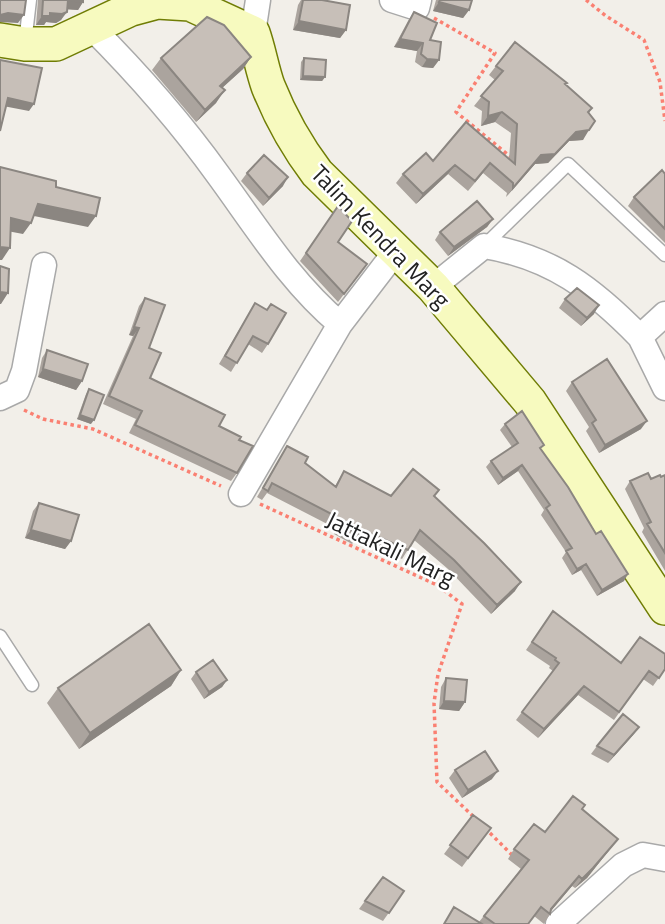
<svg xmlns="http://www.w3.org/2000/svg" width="665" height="924" viewBox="0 0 665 924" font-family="'Titillium Web',sans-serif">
<rect width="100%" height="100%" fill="#f2efe9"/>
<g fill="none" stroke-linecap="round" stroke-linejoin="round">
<g stroke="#a9a9a9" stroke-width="15">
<path id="lane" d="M25 43 30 0
M484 246 568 164 665 255
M0 636 32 685"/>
</g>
<g stroke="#a9a9a9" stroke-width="27">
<path id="street" d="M392 0 417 8 419 0
M91 27C137 73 181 123 219 176 257 228 291 283 340 324L396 251
M253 33 258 0
M433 287 484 246C552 257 593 289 640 337L665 314
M640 337 665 388
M0 398 17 390 24 371 44 265
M241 494 340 324
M558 924 623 865 643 855 665 859"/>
</g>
<g stroke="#707d05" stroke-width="36">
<path id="secondary" d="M0 40 25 44H56L131 9 157 2 190 4 253 33C259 50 262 69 268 86 280 116 298 148 317 173L433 287 530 402 665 608"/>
</g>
<path stroke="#fa8072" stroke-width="3.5" stroke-dasharray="3.5 3.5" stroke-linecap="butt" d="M586 0 606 16 644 40 660 82 665 121
M434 18 495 53 456 112 512 158
M24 410 43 419 93 429 221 486
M260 504 437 585 462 604 438 674 434 703 437 782 475 818
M485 828 512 855"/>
<use href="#lane" stroke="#fff" stroke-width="12"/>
<use href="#street" stroke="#fff" stroke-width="24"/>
<use href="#secondary" stroke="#f7fabf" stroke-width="33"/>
</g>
<path fill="#aba49e" d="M38 0H83V2L78 10 67 9 61 20 56 23 46 22 44 25H36Z
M301 0H303L346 30 340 38 293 30 298 5Z
M436 0H472L469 10 463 18 433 11Z
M414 12 430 40 439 60 433 68 422 67 415 62 417 51 394 47 408 21Z
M251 57 243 69 222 88 216 103 196 122 152 70 161 58Z
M304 58 325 77 322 81 300 80 301 62Z
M496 66 565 84 592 108 589 113 583 140 569 141 548 163 535 164 506 197 507 193 483 173 468 191 448 174 416 204 396 183 403 174 433 161 509 159 511 133 495 122 481 126 482 111 474 106 495 80 489 75Z
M247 173 283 186 263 206 241 181Z
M665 174V243L628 206 634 197Z
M338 206V242L367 264 338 302 300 261Z
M493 219 487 227 448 256 435 240 440 232Z
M145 298 149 348 150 378 239 440 237 473 231 481 129 433 136 419 103 404 133 336 129 335 139 306Z
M565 299 594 314 581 326 559 308Z
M255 303 268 344 262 353 248 344 231 372 219 364Z
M47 350 82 381 76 390 38 377 42 358Z
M572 382 641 429 599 453 586 431 589 427 566 391Z
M89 389 91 424 77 419 86 394Z
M505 424 541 449 624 581 597 596 581 570 572 575 562 558 566 552 541 515 544 510 518 471 498 485 486 467 491 461 512 447 500 430Z
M287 446 305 463 335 486 344 471 391 496 439 490 434 497 515 591 491 614 448 569 414 540 402 559 356 539 352 544 334 534 337 529 267 493 262 500 257 497Z
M665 475V571L642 532 644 528 625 489 630 481 651 479Z
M39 503 71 541 65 549 25 538 33 511Z
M553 611 621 663 665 669 653 686 643 679 614 720 578 695 538 738 516 720 553 671 549 668 550 666 526 650Z
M181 670 171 686 79 749 47 703 58 688Z
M196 672 227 680 222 687 204 699 191 679Z
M446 678 465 702 459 711 439 709 441 687Z
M633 735 608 763 591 754 597 746Z
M455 770 492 779 462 798 449 778Z
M582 809 618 839 587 878 575 888 572 886 551 911 550 914 544 924 534 916 528 924H443L479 922 521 869 508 859 514 849Z
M473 815 491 828 462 867 444 854Z
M383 877 404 891 383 921 359 909Z"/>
<path fill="#8b8681" d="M68 0 83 2 78 10 62 9Z
M439 2 469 10 463 18 433 11Z
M67 12 61 20 56 23 46 22 44 25H36L42 16 50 13Z
M8 13 24 15 18 23 0 22V15Z
M299 21 346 30 340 38 293 30Z
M400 39 423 43 417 51 394 47Z
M251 57 243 69 211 98 220 86Z
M427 59 439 60 433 68 422 67Z
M303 76 325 77 322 81 300 80Z
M225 90 216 103 196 122 205 110Z
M8 98 34 104 29 111 3 106Z
M502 112 495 122 481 126 488 116Z
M589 130 583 140 569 141 548 163 535 164 506 197 513 188 541 155 576 132Z
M455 165 448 174 416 204 423 194Z
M288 177 283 186 263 206 269 198Z
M38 204 96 216 88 227 29 215Z
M11 218 31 223 23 234 2 230Z
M493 219 487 227 448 256 454 247Z
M0 247 10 248 2 260H0Z
M0 292 8 293 1 304H0Z
M599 305 594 314 581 326 587 318Z
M134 327 139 328 133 336 129 335Z
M43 369 82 381 76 390 38 377Z
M80 415 94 420 91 424 77 419Z
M647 421 641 429 599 453 605 445Z
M522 465 518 471 498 485 503 478Z
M31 530 71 541 65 549 25 538Z
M586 564 581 570 572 575 577 569Z
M628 574 624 581 597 596 602 590Z
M521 582 515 591 491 614 497 605Z
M181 670 171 686 79 749 90 733Z
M227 680 222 687 204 699 209 692Z
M584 686 578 695 538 738 544 729Z
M444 701 465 702 459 711 439 709Z
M639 727 633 735 608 763 614 755Z
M498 771 492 779 462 798 468 790Z
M618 839 587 878 575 888 582 879Z
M579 876 572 886 549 913 551 909Z"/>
<path fill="#c7bfb8" stroke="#8b8681" stroke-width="2" d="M0 0H26L24 15 8 13 0 15Z
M43 0H83V2L68 0 67 12 62 14 50 13V16H42Z
M303 0H322L350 5 346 30 299 21Z
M440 0H472L469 10 439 2Z
M414 12 437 23 430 40 441 42 439 60 427 59 421 54 423 43 400 39Z
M207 17 224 25 251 57 220 86 225 90 205 110 161 58Z
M515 42 567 83 565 84 592 108 588 112 595 121 589 130 576 132 555 154 541 155 513 188V183L490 163 475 181 455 165 423 194 403 174 426 153 433 161 466 122 515 164 517 124 502 112 488 116 489 102 481 96 503 71 496 66Z
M304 58 326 60 325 77 303 76Z
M0 60 42 68 34 104 8 98 0 131Z
M264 155 288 177 269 198 247 173Z
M0 167 56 181V187L100 198 96 216 38 204 31 223 11 218 10 248 0 247Z
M662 170 665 174V229L634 197Z
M477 201 493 219 454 247 440 232Z
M338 206 352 221 338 242 367 264 344 294 306 253Z
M0 266 9 269 8 293 0 292Z
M577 288 599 305 587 318 565 299Z
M145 298 165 305 149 348 161 353 150 378 225 415 219 426 241 437 239 440 253 446 237 473 135 425 142 411 109 396 139 328 134 327Z
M255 303 267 310 271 304 286 313 268 344 253 336 237 363 225 356Z
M47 350 88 364 82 381 43 369Z
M607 359 647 421 605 445 592 423 596 420 572 382Z
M89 389 104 395 94 420 80 415Z
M522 411 544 445 540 448 568 487 596 534 601 531 628 574 602 590 586 564 577 569 566 551 572 548 546 508 550 505 522 465 503 478 491 461 518 443 505 424Z
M287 446 308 457 305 463 336 487 344 471 391 496 413 469 439 490 434 496 484 543 521 582 497 605 454 560 420 530 408 550 361 529 359 535 341 525 343 520 272 483 268 491 263 488Z
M648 473 651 479 660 475 661 477 665 475V553L647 524 651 522 630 481Z
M39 503 79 515 71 541 31 530Z
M553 611 621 663 640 637 665 654V669L659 678 649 671 619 712 584 686 544 729 522 712 559 663 555 660 556 658 532 642Z
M149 624 181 670 90 733 58 688Z
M213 660 227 680 209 692 196 672Z
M446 678 467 680 465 702 444 701Z
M623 714 639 727 614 755 597 746Z
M485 751 498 771 468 790 455 770Z
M573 796 585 805 582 809 618 839 593 868 582 879 579 876 551 909 550 914 541 907 528 924H495L484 916 529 860 514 849 534 824 545 832Z
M473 815 491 828 468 858 450 845Z
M383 877 404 891 389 913 365 901Z
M454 907 482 924H444Z"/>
<g text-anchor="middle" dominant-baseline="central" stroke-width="5" stroke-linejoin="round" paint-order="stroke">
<g font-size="24" fill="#222" stroke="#fff">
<text transform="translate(381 236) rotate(46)">Talim Kendra Marg</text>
<text transform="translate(391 548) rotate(26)">Jattakali Marg</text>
</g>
</g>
</svg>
